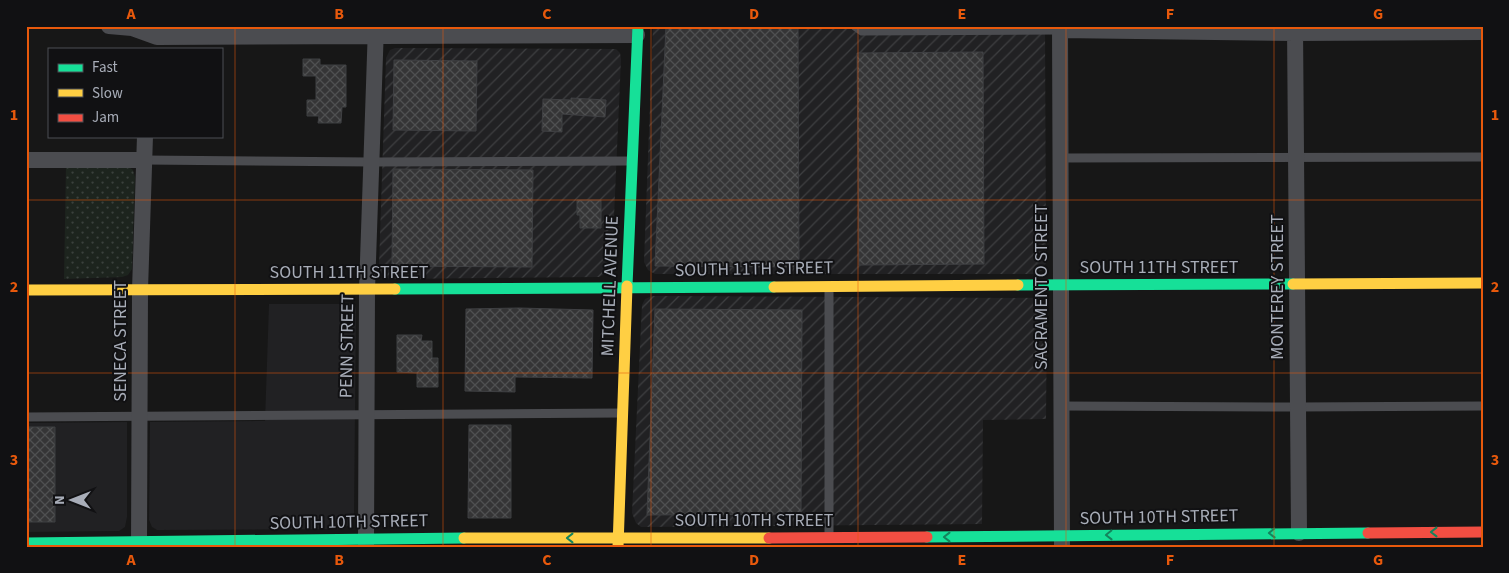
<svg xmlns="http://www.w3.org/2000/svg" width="1509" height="573" viewBox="0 0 1509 573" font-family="'Source Sans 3',sans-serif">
<defs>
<pattern id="industrial-furrows" width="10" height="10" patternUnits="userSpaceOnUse" patternTransform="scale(1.25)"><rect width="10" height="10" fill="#212123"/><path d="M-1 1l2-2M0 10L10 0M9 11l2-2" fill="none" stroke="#3e3f41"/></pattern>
<pattern id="grass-dots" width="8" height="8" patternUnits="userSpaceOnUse" patternTransform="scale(1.25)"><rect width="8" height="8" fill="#1d241e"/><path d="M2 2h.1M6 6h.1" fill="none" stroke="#3b413d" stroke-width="1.8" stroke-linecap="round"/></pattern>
<pattern id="building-cross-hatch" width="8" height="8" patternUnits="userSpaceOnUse" patternTransform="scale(1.25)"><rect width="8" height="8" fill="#353536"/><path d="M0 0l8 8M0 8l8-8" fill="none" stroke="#4f5051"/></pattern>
</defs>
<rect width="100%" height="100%" fill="#171717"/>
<path fill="#212123" d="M269 304H350L355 305 356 310 354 516 350 525 340 529 157 530 152 527 149 520 150 422 265 421Z
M127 422V517L125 527 119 531 26 532V423Z"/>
<path fill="url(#industrial-furrows)" d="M653 26H1045L1046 263 1042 270 1034 274H655L648 270 644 262Z
M395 48 616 49 620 53 621 59 612 262 607 273 599 277 390 279 382 276 379 265 386 58 390 50Z
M652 296 1041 298 1046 303 1047 310 1046 419 983 420 982 524 641 527 636 523 632 513 642 305 645 299Z"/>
<path fill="url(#grass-dots)" d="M66 166 129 167 133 170 135 177 132 269 128 275 122 277 64 279Z"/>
<path fill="url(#building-cross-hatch)" stroke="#3f4043" d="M666 26H798L799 267 655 266Z
M983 52 984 264 859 265 857 53Z
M303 59H320V65H346V107H342L341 123H318L319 116H307V100H316V76H303Z
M394 60 477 61 476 131 393 130Z
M571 98 606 100 605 117 562 114V132L542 131 543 99 571 100Z
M393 169 533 170 532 267 392 266Z
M577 200H601V228H580V215H577Z
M519 308 593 310 592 378 515 377V392L465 391 466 309Z
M655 309 802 310 801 514 647 515Z
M397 335H422L421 341H432V358H438V387H417V373L397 372Z
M469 425H511V518H468Z
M26 427H55V522H26Z"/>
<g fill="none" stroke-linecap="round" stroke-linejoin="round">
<path stroke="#4b4c50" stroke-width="9" d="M855 26 862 31 1060 30
M1061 158 1483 157
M144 160 371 162 631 161
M829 288V537
M1062 406 1298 407 1483 406
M26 417 622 413"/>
<path stroke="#4b4c50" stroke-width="16" d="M109 26 132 28 157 37 637 35
M1060 26 1062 545
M1295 26 1299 533
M1060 30 1295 33 1483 32
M26 160H144
M139 547 140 290 145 136
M366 547 367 290 376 26"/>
<path stroke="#16e098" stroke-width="11" d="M1018 285 1293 284
M627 286 638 26
M395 289 774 287
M927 537 1368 533
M26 543 464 538"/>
<path stroke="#ffcf43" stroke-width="11" d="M1293 284 1483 283
M774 287 1018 285
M26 290 395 289
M464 538H769
M618 547 627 286"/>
<path stroke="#f24e42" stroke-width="11" d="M1368 533 1483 532
M769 538 927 537"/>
</g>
<defs><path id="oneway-chevron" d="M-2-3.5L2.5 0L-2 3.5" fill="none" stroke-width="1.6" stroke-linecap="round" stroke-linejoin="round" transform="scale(1.25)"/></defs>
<g stroke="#14835c">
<use href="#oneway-chevron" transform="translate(1434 532) rotate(180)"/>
<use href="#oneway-chevron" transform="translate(1272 533) rotate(179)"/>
<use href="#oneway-chevron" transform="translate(1109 535) rotate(179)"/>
<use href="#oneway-chevron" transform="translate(947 537) rotate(180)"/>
<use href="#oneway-chevron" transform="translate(570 538) rotate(180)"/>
</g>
<path fill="none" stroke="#e8590c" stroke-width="1" stroke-opacity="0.55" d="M235 26V547M443 26V547M651 26V547M858 26V547M1066 26V547M1274 26V547M26 200H1483M26 373H1483"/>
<g text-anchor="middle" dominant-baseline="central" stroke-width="4" stroke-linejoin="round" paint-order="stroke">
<g font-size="18" fill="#a8adb8" stroke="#111113">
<text x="1159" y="267">SOUTH 11TH STREET</text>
<text transform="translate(754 269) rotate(-1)">SOUTH 11TH STREET</text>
<text x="349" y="272">SOUTH 11TH STREET</text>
<text transform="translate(610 286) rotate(-88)">MITCHELL AVENUE</text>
<text transform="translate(1041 287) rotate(-90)">SACRAMENTO STREET</text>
<text transform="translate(1277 287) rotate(-90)">MONTEREY STREET</text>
<text transform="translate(120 341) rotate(-90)">SENECA STREET</text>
<text transform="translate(347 346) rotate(-89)">PENN STREET</text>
<text transform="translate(1159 517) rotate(-1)">SOUTH 10TH STREET</text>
<text x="754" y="520">SOUTH 10TH STREET</text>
<text transform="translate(349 522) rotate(-1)">SOUTH 10TH STREET</text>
</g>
</g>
<rect width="1509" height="573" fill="none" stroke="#111113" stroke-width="55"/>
<rect x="48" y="48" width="175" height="90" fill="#111113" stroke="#4d4f55"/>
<rect x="58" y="64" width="25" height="8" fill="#16e098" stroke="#4d4f55"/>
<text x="92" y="72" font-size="15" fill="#a8adb8">Fast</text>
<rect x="58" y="89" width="25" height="8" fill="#ffcf43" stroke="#4d4f55"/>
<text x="92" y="98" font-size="15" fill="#a8adb8">Slow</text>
<rect x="58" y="114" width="25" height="8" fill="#f24e42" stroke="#4d4f55"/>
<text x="92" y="122" font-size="15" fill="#a8adb8">Jam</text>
<g transform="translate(72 500) rotate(270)" stroke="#111113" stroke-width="4" paint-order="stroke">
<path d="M0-4L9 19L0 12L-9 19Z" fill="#a8adb8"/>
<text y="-8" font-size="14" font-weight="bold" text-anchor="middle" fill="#a8adb8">N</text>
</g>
<rect x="28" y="28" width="1454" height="518" fill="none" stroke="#e8590c" stroke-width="2"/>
<g font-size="16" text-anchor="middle" font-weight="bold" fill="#e8590c">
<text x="131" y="19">A</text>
<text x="339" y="19">B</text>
<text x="547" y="19">C</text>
<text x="754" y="19">D</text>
<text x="962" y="19">E</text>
<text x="1170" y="19">F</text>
<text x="1378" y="19">G</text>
<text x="14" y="120">1</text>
<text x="1495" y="120">1</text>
<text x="14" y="292">2</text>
<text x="1495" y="292">2</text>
<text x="14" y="465">3</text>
<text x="1495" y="465">3</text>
<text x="131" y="565">A</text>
<text x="339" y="565">B</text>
<text x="547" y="565">C</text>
<text x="754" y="565">D</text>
<text x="962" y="565">E</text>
<text x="1170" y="565">F</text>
<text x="1378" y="565">G</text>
</g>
</svg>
